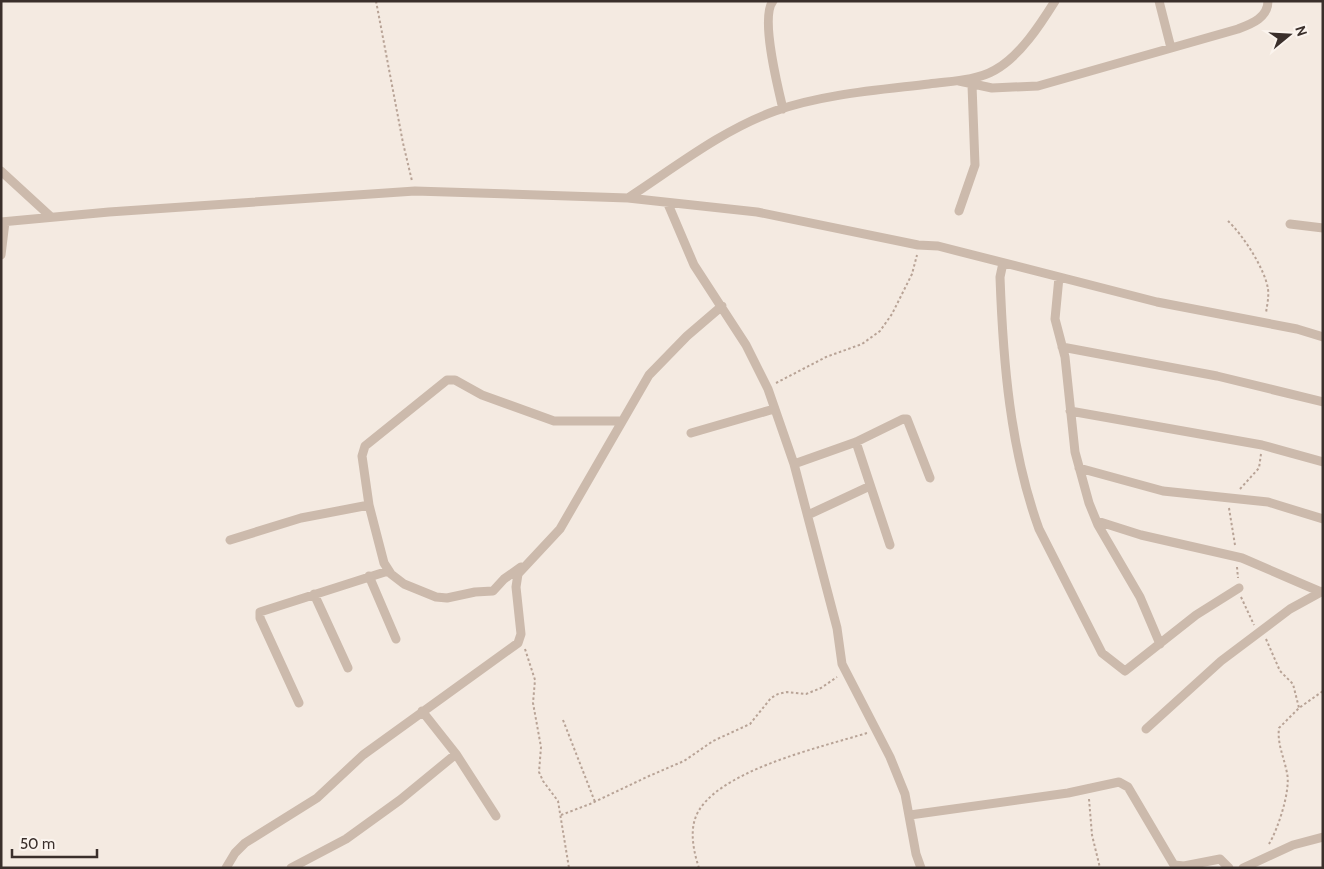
<svg xmlns="http://www.w3.org/2000/svg" width="1324" height="869" viewBox="0 0 1324 869" font-family="Cabin,sans-serif">
<rect width="100%" height="100%" fill="#f4eae1"/>
<g fill="none" stroke-linecap="round" stroke-linejoin="round">
<path stroke="#b8a396" stroke-width="2" stroke-dasharray="2.5 2.5" stroke-linecap="butt" d="M376 1 403 143 412 181
M1228 221C1243 235 1265 269 1268 289 1269 298 1267 305 1266 313
M776 383 826 357 862 344 880 331 892 314 912 274 917 255
M1240 489 1259 468 1261 454
M1229 508 1235 545
M1237 567 1238 578
M1241 597 1254 625
M1266 639 1280 671 1293 684 1299 708
M525 649 535 680 533 703 541 747 539 772 543 781 558 801 569 868
M563 720 595 802
M1089 799 1092 835 1100 868
M561 815 590 804 649 776 684 761 713 741 750 724 771 698 778 694 787 692 806 694 821 688 837 677
M1269 844C1278 829 1291 790 1287 773 1284 757 1277 744 1279 728L1299 708 1323 691
M699 868C694 853 690 834 695 819 710 772 822 747 867 733"/>
<path stroke="#ccbaac" stroke-width="9" d="M773 1C760 17 778 88 783 109
M1159 1 1171 48
M959 81 992 88 1038 86 1238 29C1251 24 1268 18 1268 1
M1 171 50 216
M628 198C674 168 722 130 775 111 823 94 879 90 929 84 951 81 976 81 995 70 1020 56 1040 25 1055 1
M668 204 694 265 746 345 768 389 794 464 837 628 842 664 890 757 905 794 916 854 921 868
M959 211 975 165 972 85
M1 222 109 212 415 191 628 198 757 212 918 245 938 246 1157 302 1297 329 1323 337
M1290 224 1323 228
M1 255 5 222
M1003 263 1000 277C1003 361 1010 449 1039 529L1102 653 1125 671 1196 615 1239 588
M1059 277 1055 319 1065 357 1075 452 1089 503 1098 525 1140 597 1160 644
M1062 347 1217 376 1323 402
M1070 411 1262 445 1323 462
M691 433 774 409
M856 442 890 545
M794 464 856 442 903 419H907L930 478
M1079 468 1163 491 1268 502 1323 519
M808 515 870 486
M1097 521 1141 535 1242 558 1321 592
M230 540 301 518 369 505
M521 567 504 579 493 591 475 592 447 598 436 597 404 584 391 574 384 563 369 505 362 456 365 446 447 380H455L482 395 554 421H622
M369 576 396 639
M314 594 348 668
M299 703 260 618V612L388 571
M422 711 456 754 496 816
M1146 729 1221 661 1290 609 1323 591
M910 815 1068 793 1119 782 1128 787 1174 865 1184 866 1220 859 1229 868
M226 868 235 853 245 843 317 798 363 755 518 643 521 634 516 587 518 574 560 529 649 375 687 336 722 306
M291 868 346 839 400 800 456 754
M1243 868 1293 845 1323 837"/>
</g>
<rect width="1324" height="869" fill="none" stroke="#3a2f2b" stroke-width="5"/>
<g transform="translate(1289 35) rotate(72)" stroke="#fbf4ee" stroke-width="4" paint-order="stroke">
<path d="M0-4L9 19L0 12L-9 19Z" fill="#3a2f2b"/>
<text y="-8" font-size="14" font-weight="bold" text-anchor="middle" fill="#3a2f2b">N</text>
</g>
<path d="M12 849v8h85v-8" fill="none" stroke="#3a2f2b" stroke-width="2.5"/>
<text x="20" y="849" font-size="15" fill="#3a2f2b" stroke="#fbf4ee" stroke-width="4" paint-order="stroke">50 m</text>
</svg>
